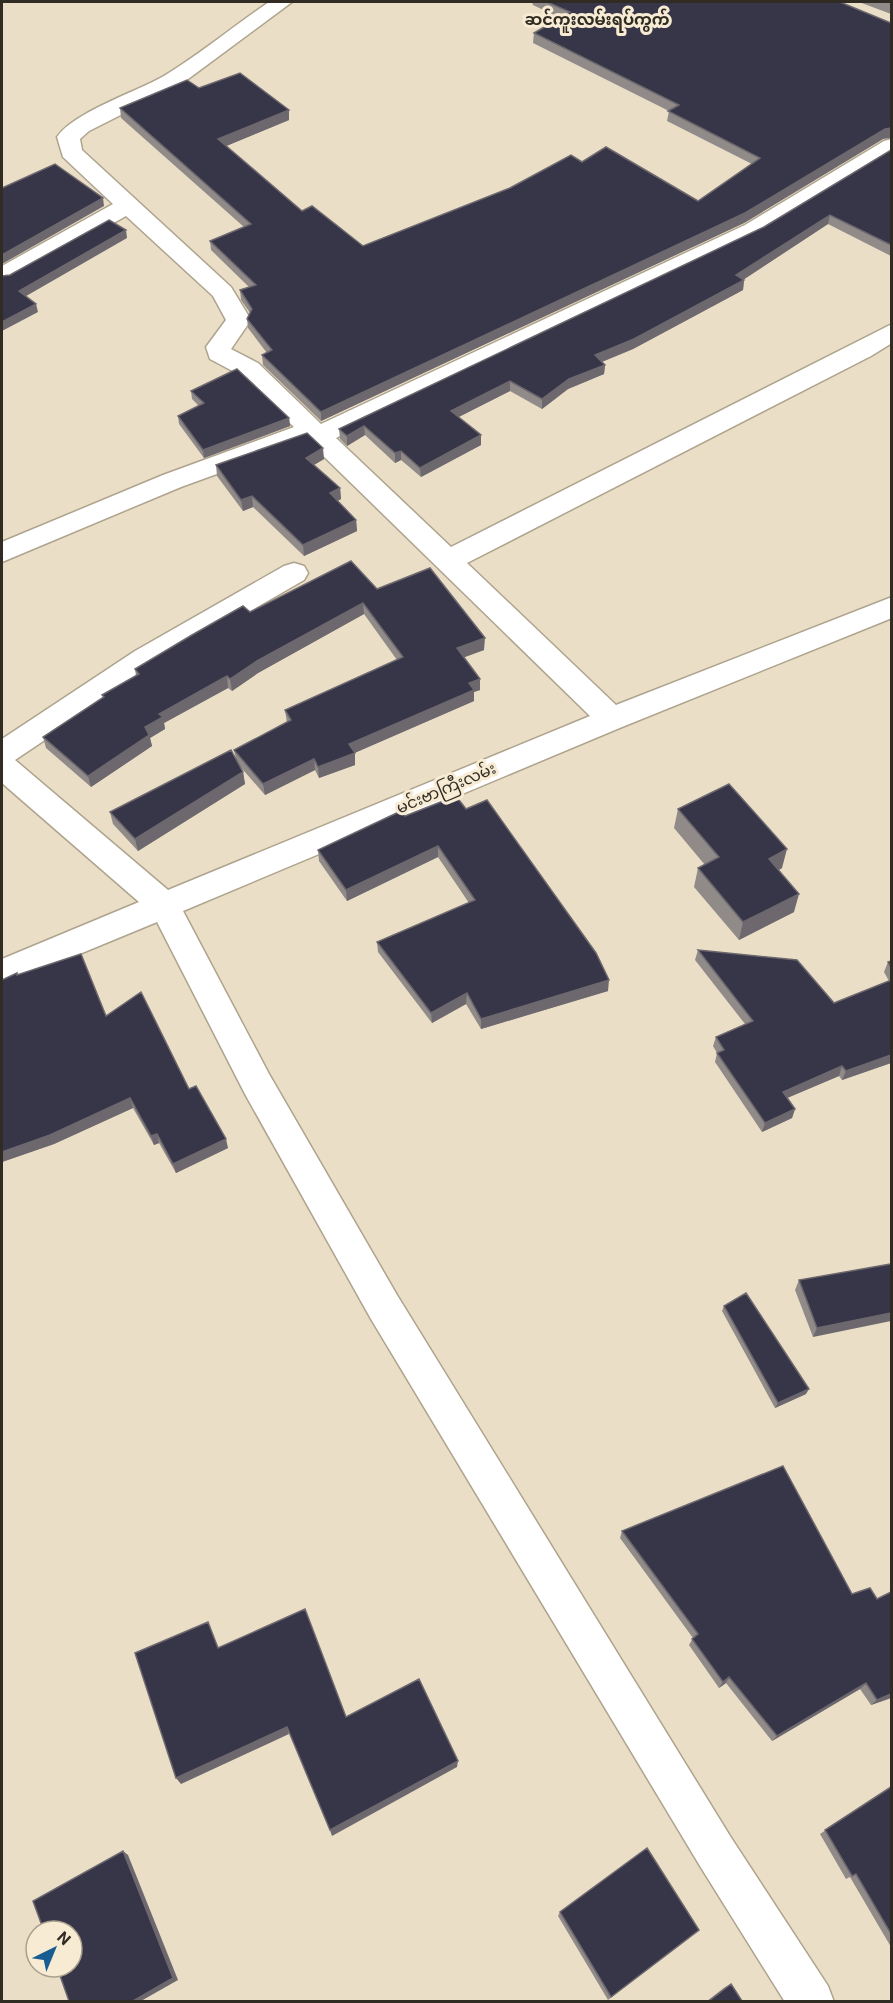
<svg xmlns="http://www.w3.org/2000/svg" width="893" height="2003" viewBox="0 0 893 2003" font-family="Roboto,'Noto Sans Myanmar',sans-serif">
<rect width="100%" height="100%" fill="#eadec7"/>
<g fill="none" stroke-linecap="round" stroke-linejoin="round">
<g stroke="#aea38d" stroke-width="3">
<path id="minor" d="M269 2H292L180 85 89 131 80 139 82 150 231 287 251 320 231 349 258 363 321 424 745 225 884 141 892 139V156L761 235 336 438 451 547 892 324V343L871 356 467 563 616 705 892 597V618L622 727 183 911 269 1074 397 1295 730 1836 828 1986 834 2002H785L700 1866 371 1319 245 1094 157 922 2 986V959L139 902 2 783V739L135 651 284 566 294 563 304 566 308 573 304 580 155 666 15 760 168 890 590 716 308 441 181 487 2 562V542L163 475 294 427 240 375 210 359 206 347 226 320 213 296 126 216 11 281 2 283V266L113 204 63 157 57 137C74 112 136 92 164 76 200 54 234 26 269 2Z"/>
</g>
<use href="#minor" fill="#fff" fill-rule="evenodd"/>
</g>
<path fill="#908a88" d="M532 2H840L883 139 744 223 321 421 263 365 262 355 267 353 248 328 247 319 250 313 241 300 240 290 249 287 211 250 210 241 244 227 121 118 120 108 199 88 289 120 226 146 302 211 363 246 582 162 698 201 752 164 667 121 669 111 533 43 534 33 560 18 533 5Z
M859 2H891V14Z
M891 150V256L828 224 743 280H744L743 290 633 349 602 362 605 365 604 374 568 389 542 409 510 391 458 417 481 445 421 477 401 460 395 463 365 435 347 446 340 439 339 429 764 227Z
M191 391 289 418 290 426 204 458 179 424 178 416 199 406 192 399Z
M324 459 314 465 340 488 341 499 338 501 356 520 357 531 304 556 253 507 243 511 217 476 216 465Z
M377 589 484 650 464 657 480 679V690L474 692V701L354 753 355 765 319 778 315 770 265 795 238 764 243 772 245 784 138 851 113 824 110 812 236 759 234 750 287 723 285 710 397 660 364 614 258 673 232 691 228 688 164 723 165 729 150 738 152 746 91 787 46 748 43 737 103 697 102 695 136 676 135 669 250 612Z
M466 809 608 991 481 1029 466 1004 432 1023 378 952 377 942 469 903 438 857 347 901 319 861 318 850 405 816Z
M678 809 782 868 779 870 794 912 739 940 694 887 698 868 705 865 674 828Z
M698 950 834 1003 889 981 884 972 888 962 891 961V1063L842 1080 839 1076 787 1098 795 1109 792 1118 762 1132 715 1062 717 1053 713 1046 716 1037 745 1024 695 960Z
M17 975 106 1016 189 1089 228 1148 176 1173 159 1143 154 1145 133 1108 54 1144 2 1162V980Z
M891 1264 813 1337 795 1290 799 1280Z
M724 1306 806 1394 775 1408 722 1311Z
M622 1531 891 1698 871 1705 860 1689 772 1741 726 1683 719 1688 689 1645 693 1638 620 1538Z
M891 1787V1947L850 1877 846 1879 820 1834Z
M560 1912 699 1930 608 2000 558 1916Z
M731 1984 742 2001H707L725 1987Z"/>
<path fill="#6d686e" d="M289 110V120L219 149 218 139Z
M891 128V138L883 139 744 223 321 421V412L885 129Z
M103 198 104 206 2 264V255Z
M830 215 828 224 735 285 736 275Z
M126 230 127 238 21 299 19 291Z
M744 280 743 290 633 349 594 365 595 355Z
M36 304 38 312 2 331V322Z
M605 365 604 374 568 389 542 409V399L569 379Z
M510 381V391L451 421V411Z
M289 418 290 426 204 458 203 450Z
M364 426 365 435 347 446V436Z
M481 435V445L421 477 420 468Z
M323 448 324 459 307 469 306 458Z
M401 451V460L395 463V453Z
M340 488 341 499 331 504 330 493Z
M252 496 253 507 243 511 241 500Z
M356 520 357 531 304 556 303 545Z
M363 603 364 614 258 673 232 691 230 679 257 661Z
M485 638 484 650 457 660V648Z
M227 676 228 688 164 723 165 729 150 738 152 746 91 787 88 776 159 714Z
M480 679V690L474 692V701L350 755 349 744 469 683Z
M355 753V765L319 778 318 767Z
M314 759 315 770 265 795 263 784Z
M243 772 245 784 138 851 135 839Z
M438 846V857L347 901 346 890Z
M787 849 782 868 764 878 769 859Z
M799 894 794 912 739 940 743 922Z
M609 980 608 991 481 1029V1019Z
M467 993 466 1004 432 1023 431 1013Z
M891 1055V1063L842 1080 846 1071Z
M842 1066 839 1076 780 1101 783 1092Z
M130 1098 133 1108 54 1144 2 1162V1152Z
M795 1109 792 1118 762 1132 765 1123Z
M157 1134 159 1143 154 1145 151 1136Z
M226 1139 228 1148 176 1173 173 1164Z
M891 1313V1321L813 1337 817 1328Z
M809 1389 806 1394 775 1408 778 1403Z
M729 1677 726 1683 719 1688 723 1682Z
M866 1683 860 1689 772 1741 777 1736Z
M891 1694V1698L871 1705 877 1700Z
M287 1727 289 1734 181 1784 176 1778Z
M458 1761 457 1767 332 1836 330 1830Z
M123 1851 128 1855 178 1980 141 2001H133Z"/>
<path fill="#373548" stroke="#6d686e" stroke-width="1.5" d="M547 2H840L891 23V128L885 129 745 213 321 412 262 355 272 350 247 319 252 309 240 290 256 285 210 241 251 224 120 108 187 80 199 88 240 73 289 110 218 139 302 211 312 206 363 246 510 188 571 155 582 162 606 147 698 201 760 158 668 111 679 105 534 33 570 12Z
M891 150V245L830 215 736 275 744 280 634 339 595 355 605 365 569 379 542 399 510 381 451 411 481 435 420 468 401 451 395 453 364 426 347 436 339 429 764 227Z
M55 164 103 198 2 255V188Z
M109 220 126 230 19 291 36 304 2 322V276L10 275Z
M237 369 289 418 203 450 178 416 204 403 191 391Z
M307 433 323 448 306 458 340 488 330 493 356 520 303 545 252 496 241 500 216 465Z
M351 561 377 589 430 568 485 638 457 648 480 679 469 683 474 690 349 744 355 753 318 767 314 759 263 784 234 750 291 720 285 710 403 657 363 603 257 661 230 679 227 676 159 714 163 717 145 727 149 735 88 776 43 737 104 697 102 695 139 674 135 669 192 635 243 606 250 612Z
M231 750 243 772 135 839 110 812Z
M729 784 787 849 769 859 799 894 743 922 698 868 719 857 678 809Z
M456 796 466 809 487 800 596 953 609 980 481 1019 467 993 431 1013 377 942 475 900 438 846 346 890 318 850 401 811 405 816Z
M698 950 797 960 834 1003 891 980V1055L846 1071 842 1066 783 1092 795 1109 765 1123 717 1053 724 1050 716 1037 753 1021Z
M81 954 106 1016 141 992 189 1089 196 1086 226 1139 173 1164 157 1134 151 1136 130 1098 50 1135 2 1152V980L17 973V975Z
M891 961V968L888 962Z
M891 1264V1313L817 1328 799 1280Z
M746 1293 809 1389 778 1403 724 1306Z
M783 1466 852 1594 870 1588 877 1599 891 1592V1694L877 1700 866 1683 777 1736 729 1677 723 1682 692 1639 698 1634 622 1531Z
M305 1609 346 1717 419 1679 458 1761 330 1830 287 1727 176 1778 135 1653 208 1622 218 1648Z
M891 1787V1934L856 1874 852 1876 825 1830Z
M647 1848 699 1930 611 1997 560 1912Z
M123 1851 173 1978 133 2001H69L57 1967H72V1931H44L33 1901Z
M731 1984 742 2001H709Z"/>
<g text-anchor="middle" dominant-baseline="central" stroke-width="6" stroke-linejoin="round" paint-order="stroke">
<g font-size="16" font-weight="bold" fill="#312c23" stroke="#f7ebd4">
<text x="597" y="19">ဆင်ကူးလမ်းရပ်ကွက်</text>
</g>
<g font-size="16" fill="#312c23" stroke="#f7ebd4">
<text transform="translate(446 788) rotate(-23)">မင်းဗာကြီးလမ်း</text>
</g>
</g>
<rect width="893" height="2003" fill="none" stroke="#312c23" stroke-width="6"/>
<g transform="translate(54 1949) rotate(43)"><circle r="28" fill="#f7ebd4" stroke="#a89f8d" stroke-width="1.5"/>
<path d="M0-4.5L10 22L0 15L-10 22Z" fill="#185c91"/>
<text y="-9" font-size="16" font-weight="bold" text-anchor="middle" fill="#312c23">N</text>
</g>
</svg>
